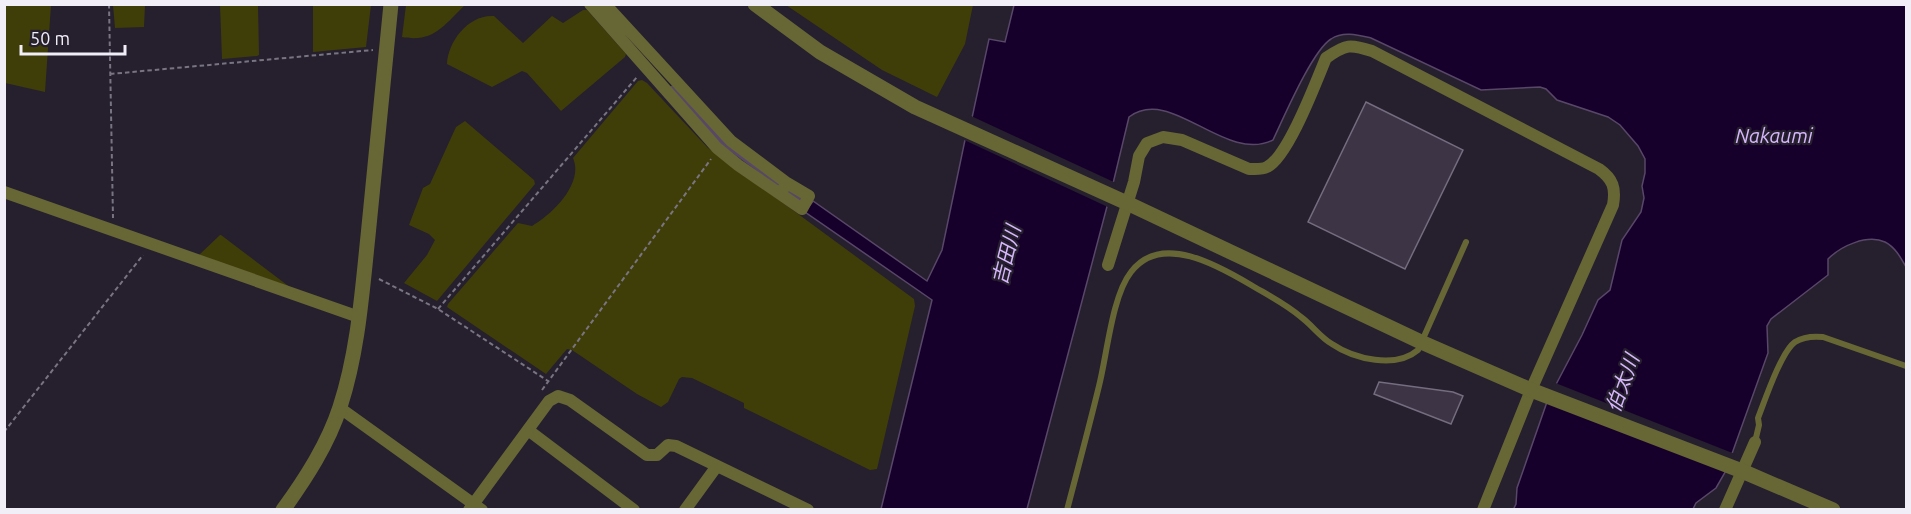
<svg xmlns="http://www.w3.org/2000/svg" width="1911" height="514" viewBox="0 0 1911 514" font-family="Ubuntu,'Noto Sans JP',sans-serif">
<rect width="100%" height="100%" fill="#251f2e"/>
<path fill="#3f3e08" d="M5 4 51 5 45 92 5 83Z
M113 5H145L144 27 115 28Z
M220 5H258L259 55 257 56 222 59Z
M313 5H371L366 47 313 52Z
M406 5V4L465 5C444 25 434 43 402 37Z
M786 5 973 4V5L965 44 937 97 882 70Z
M583 10H587L626 54 625 57 561 111 527 73 522 71 492 87 447 64C448 41 469 14 494 16L523 43 552 16 563 23Z
M642 80 647 83 708 148 914 299 915 306 877 469 870 470 744 408V403L692 378 682 377 679 379 668 402 661 407 637 394 572 350 567 349 546 374 447 307 448 304 518 223 532 226C553 214 584 183 573 158L638 81Z
M465 121 534 180 535 184 437 301 404 283 427 255 435 240 429 234 409 225 423 188 430 184 456 127Z
M220 235H221L291 288 199 255Z"/>
<path fill="#16002b" stroke="#584768" stroke-width="1.5" d="M1014 5H1906V267C1901 258 1895 247 1885 242 1867 234 1841 246 1828 259V275L1771 319 1767 326 1768 353 1729 462 1552 392 1582 335 1598 300 1610 290 1622 240 1641 212 1644 198 1642 186 1645 173V159L1638 146 1620 125 1608 117 1557 100 1546 89 1540 87 1481 90 1371 38C1358 35 1343 31 1331 39 1312 51 1284 117 1273 140 1225 164 1171 85 1129 117L1111 192 970 127 989 39 1005 42Z
M966 135 1109 199 1027 509H881L932 300 805 212 813 201 927 281 942 250Z
M1548 399 1727 469 1716 488 1696 503 1693 509 1513 510 1516 504 1517 488Z"/>
<path fill="#251f2e" d="M969 115 1116 183 1114 193 967 126Z
M964 133 1112 200 1110 208 962 139Z
M1553 382 1735 454 1731 463 1549 391Z"/>
<g fill="none" stroke-linecap="round" stroke-linejoin="round">
<path stroke="#584768" stroke-width="4.5" d="M672 88 724 144 803 202"/>
</g>
<path fill="#3d3546" stroke="#746c7f" stroke-width="1.5" d="M1366 102 1463 150 1405 269 1308 222Z
M1379 382 1453 392 1463 396 1451 424 1374 394Z"/>
<g fill="none" stroke-linecap="round" stroke-linejoin="round">
<path stroke="#797481" stroke-width="2" stroke-dasharray="4.5 3" stroke-linecap="butt" d="M109 4 113 218
M110 74 373 50
M379 279 438 309 548 381
M438 309 637 77
M542 390 711 159
M4 432 143 255"/>
<path stroke="#676635" stroke-width="6" d="M1755 442 1759 425 1758 418C1765 400 1781 352 1795 342 1803 337 1813 336 1823 337L1906 366
M1067 510C1078 468 1089 427 1099 386 1107 355 1112 296 1131 272 1161 232 1219 266 1251 285 1268 295 1286 304 1301 317 1312 325 1320 337 1332 344 1354 359 1396 369 1418 350L1466 242"/>
<path stroke="#676635" stroke-width="12" d="M590 4 717 148 738 165 802 209 809 196 787 183
M605 4 731 141 787 183 783 189
M4 192 359 317
M1108 265 1134 182 1139 156 1147 143 1163 137 1182 140 1249 169C1255 169 1261 170 1267 167 1288 157 1316 82 1326 58 1346 44 1350 44 1372 51L1599 169C1613 179 1616 188 1613 205L1531 390 1483 510
M340 408 482 510
M528 430 634 510
M469 510 549 401 558 396 570 400 647 455H657L668 445 676 446 808 510
M685 510 717 466
M1725 510 1755 442"/>
<path stroke="#676635" stroke-width="15" d="M755 4 820 52 915 107 1127 203 1421 342 1531 390 1742 471 1833 510
M283 510C306 478 328 444 340 407 358 352 362 293 368 236 376 159 384 82 391 4"/>
</g>
<g text-anchor="middle" dominant-baseline="central" stroke-width="4.5" stroke-linejoin="round" paint-order="stroke">
<g font-size="20" font-style="italic" fill="#d6b7fc" stroke="#251f2e">
<text x="1774" y="135">Nakaumi</text>
<text transform="translate(1006 255) rotate(-76)">吉田川</text>
<text transform="translate(1622 383) rotate(-70)">伯太川</text>
</g>
</g>
<rect width="1911" height="514" fill="none" stroke="#f2eef8" stroke-width="12"/>
<path d="M21 45v9h104v-9" fill="none" stroke="#f2eef8" stroke-width="3"/>
<text x="30" y="45" font-size="18" fill="#f2eef8" stroke="#251f2e" stroke-width="4.5" paint-order="stroke">50 m</text>
</svg>
